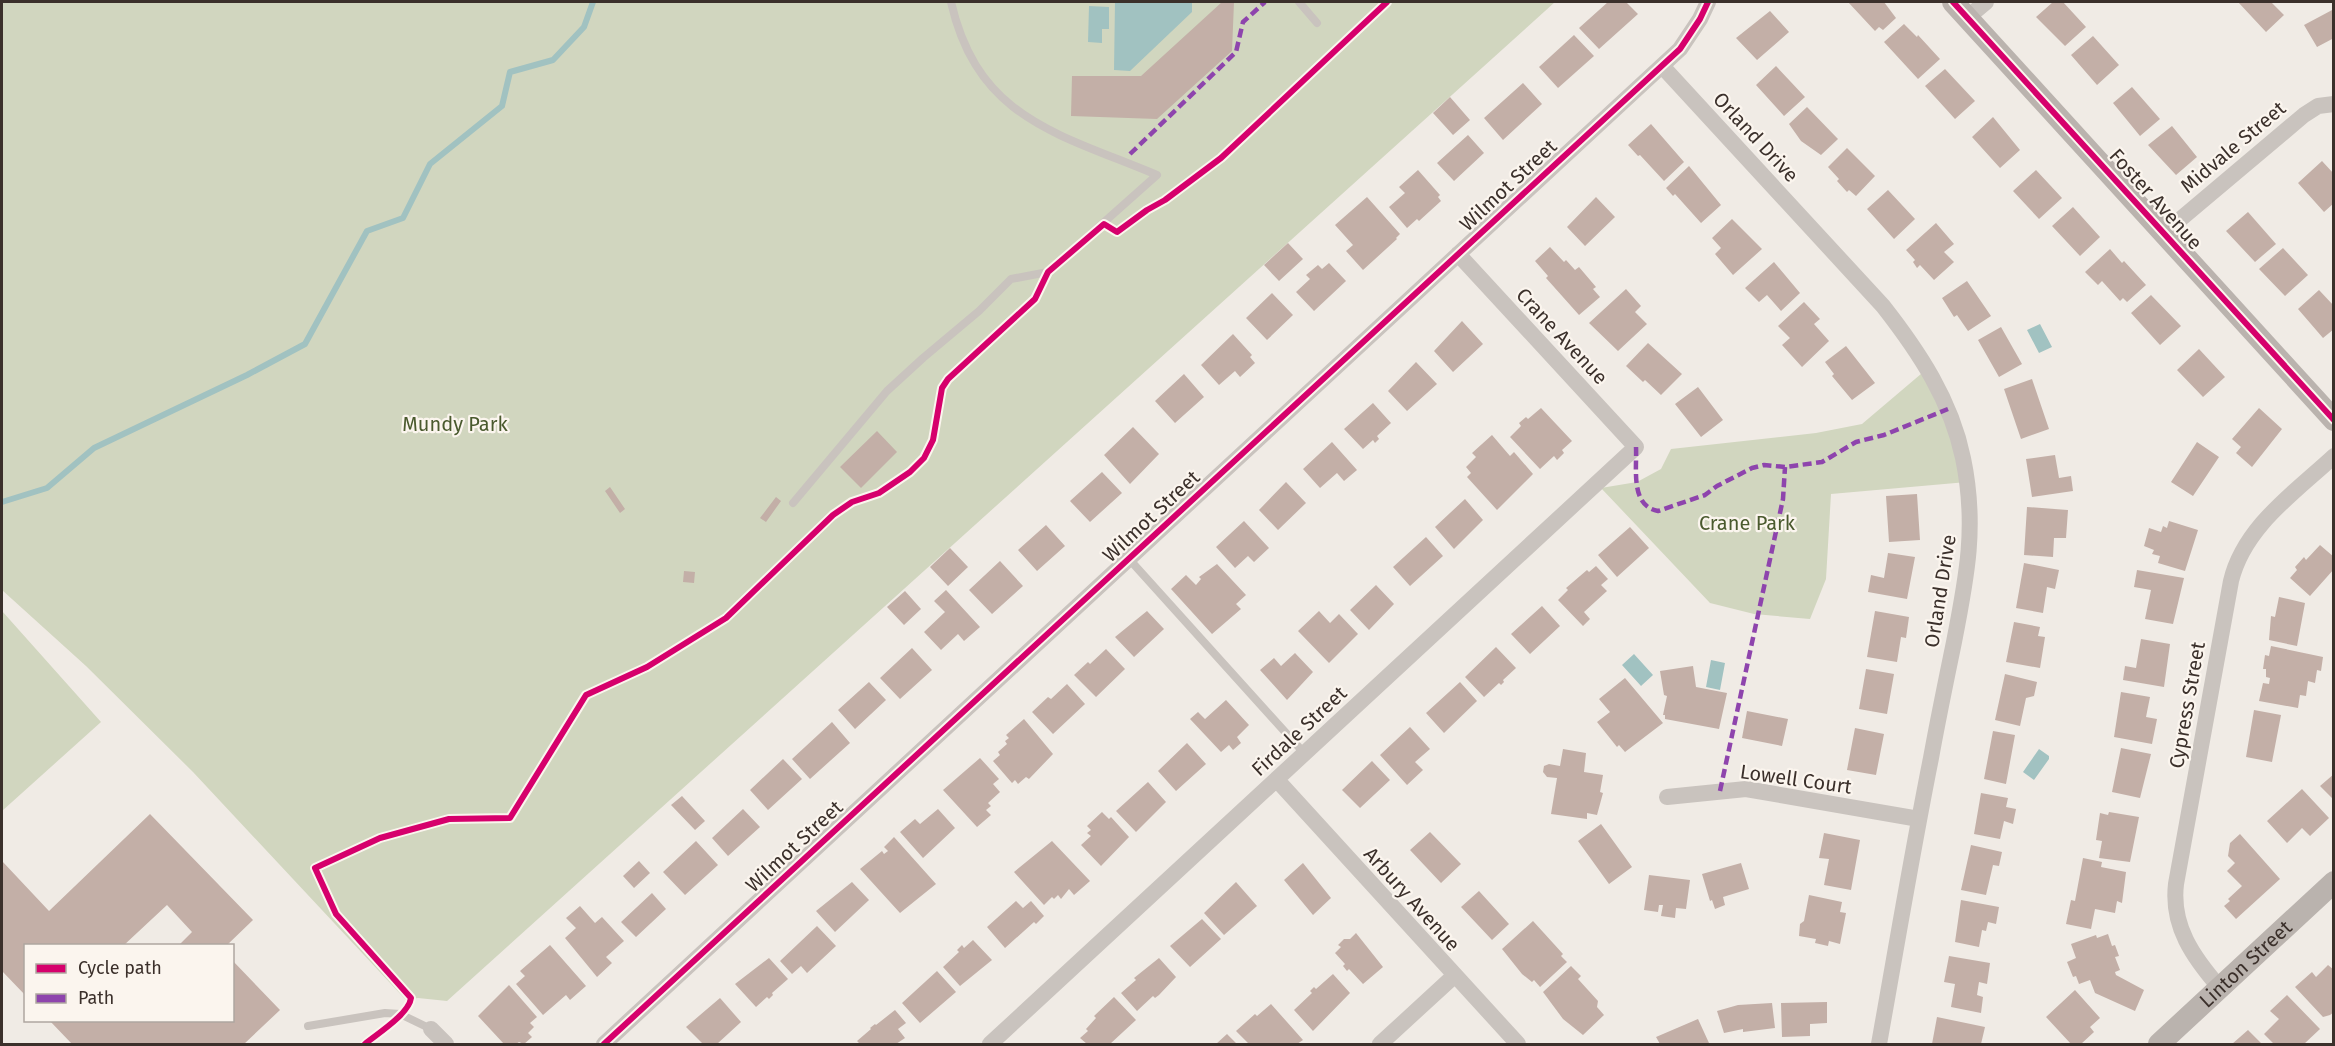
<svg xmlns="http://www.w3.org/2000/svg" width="2335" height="1046" viewBox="0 0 2335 1046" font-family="'Fira Sans',sans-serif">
<rect width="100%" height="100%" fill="#f0ebe5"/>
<path fill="#d1d6bf" d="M2 2H1555L447 1001 418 998 406 1000 193 772 86 666 2 590Z
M1928 368 1967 482 1831 494 1826 579 1810 619 1754 614 1710 603 1601 488 1637 482 1661 469 1671 449 1816 433 1862 424Z
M2 611 101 722 2 811Z"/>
<path fill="#a1c2c1" d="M1115 2H1192V12L1130 71 1114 70Z
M1089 6 1109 7V29H1102V43L1088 42Z
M2040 324 2052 347 2039 353 2027 330Z
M1634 654 1653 675 1641 686 1622 665Z
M1711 660 1725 663 1720 690 1706 687Z
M2039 749 2049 756V759L2034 780 2023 772Z"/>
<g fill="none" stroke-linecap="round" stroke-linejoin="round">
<path stroke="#a1c2c1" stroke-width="6" d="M2 502 47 488 94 448 247 375 305 344 367 231 403 218 430 164 502 106 510 72 553 60 584 27 593 2"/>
</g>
<path fill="#c3afa7" d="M1222 2H1234L1232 51 1157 119 1071 116 1072 76H1141Z
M1608 2H1626L1638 14 1599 49 1579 28Z
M1848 2H1884L1896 18 1883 30 1879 27 1875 31Z
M2053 2H2063L2086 27 2065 46 2036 17Z
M2238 2H2271L2284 15 2266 32Z
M2334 9V38L2317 47 2304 25Z
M1770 11 1789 32 1757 60 1736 38Z
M1904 24 1917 37 1918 35 1940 59 1918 79 1884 42Z
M1574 35 1594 56 1558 88 1539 67Z
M2093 36 2119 65 2097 85 2071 55Z
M1776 66 1805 97 1784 116 1756 85Z
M1945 69 1975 101 1955 119 1925 86Z
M1523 83 1542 104 1503 140 1484 118Z
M2132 87 2160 119 2140 136 2113 103Z
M1450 97 1470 120 1453 135 1433 113Z
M1807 107 1838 139 1821 155 1801 141 1789 124Z
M1993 117 2020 150 2000 168 1972 137Z
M1651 124 1684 162 1664 181 1640 155 1638 156 1628 145Z
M2172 126 2197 157 2176 175 2148 145Z
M1468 135 1484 153 1454 181 1437 163Z
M1847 148 1875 176 1856 196 1849 190 1847 192 1837 181 1839 179 1828 167Z
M2322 161 2334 174V203L2324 212 2298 183Z
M1689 166 1721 205 1701 223 1675 194 1673 196 1666 188Z
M1418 170 1440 195 1438 197 1441 201 1419 221 1417 219 1407 228 1389 207 1405 193 1399 187Z
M2036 170 2062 198 2039 219 2013 191Z
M1888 190 1915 219 1894 239 1867 209Z
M1367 197 1400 234 1396 238 1397 239 1363 270 1346 251 1353 245 1335 225Z
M1596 197 1615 217 1585 246 1567 227Z
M2073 207 2100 237 2080 256 2052 226Z
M2248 212 2276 244 2255 262 2226 231Z
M1732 219 1762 249 1733 275 1715 254 1721 248 1712 238Z
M1936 223 1954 244 1944 252 1954 262 1934 280 1920 265 1917 268 1913 262 1915 260 1906 250Z
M1288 243 1303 259 1279 281 1264 265Z
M1550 247 1564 262 1566 260 1575 270 1579 267 1596 287 1593 289 1600 297 1579 315 1546 278 1548 276 1535 261Z
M2283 248 2308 275 2285 296 2259 269Z
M2110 249 2122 263 2124 261 2146 285 2127 302 2123 298 2120 301 2102 281 2098 285 2085 272Z
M1774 262 1800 293 1781 311 1767 295 1759 302 1745 288Z
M1329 263 1346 281 1314 311 1296 292 1310 279 1306 275 1318 265 1322 269Z
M1967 281 1991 316 1968 331 1957 315 1954 317 1942 298Z
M1626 289 1641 306 1635 312 1647 324 1618 351 1589 323Z
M2319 290 2334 306V329L2323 338 2298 309Z
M1272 293 1293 315 1267 340 1246 318Z
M2151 295 2181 326 2160 345 2131 313Z
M1804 302 1820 319 1814 324 1829 341 1802 367 1782 345 1790 338 1778 326Z
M1462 321 1483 344 1453 372 1434 351Z
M2001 327 2022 364 1999 377 1978 340Z
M1233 334 1252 355 1250 357 1255 363 1240 377 1235 371 1219 385 1201 365Z
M1648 343 1682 374 1661 395 1645 380 1643 382 1626 366Z
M1846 346 1875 383 1852 400 1832 376 1834 374 1825 362Z
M2199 349 2225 377 2203 397 2177 370Z
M1416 362 1437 384 1407 411 1388 391Z
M1184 374 1204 397 1175 423 1155 401Z
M2032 379 2049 429 2021 439 2004 389Z
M1698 387 1723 420 1701 437 1675 404Z
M1373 403 1391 423 1377 436 1379 439 1375 443 1373 440 1363 449 1344 429Z
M1541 408 1572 441 1562 450 1564 453 1557 460 1554 456 1540 469 1510 437 1521 426 1519 423 1526 417 1528 419Z
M2259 408 2282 429 2252 467 2236 453 2241 447 2232 439Z
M1133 427 1159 454 1130 484 1104 455Z
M877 431 897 452 861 488 840 467Z
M1492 435 1510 456 1514 452 1533 474 1497 510 1467 477 1471 473 1466 467 1476 457 1472 453Z
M1332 442 1357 470 1344 481 1337 473 1320 488 1303 469Z
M2197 442 2219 457 2193 496 2171 482Z
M2055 455 2059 478 2071 476 2073 491 2032 497 2026 459Z
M1102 472 1122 493 1090 522 1070 501Z
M1286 482 1306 503 1278 530 1259 510Z
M610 487 625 509 620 513 605 491Z
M1917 494 1920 540 1889 542 1886 496Z
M776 497 781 501 766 522 760 518Z
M1465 499 1483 520 1454 549 1435 527Z
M2027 507 2068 510 2066 538H2054L2053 557 2024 555Z
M1244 521 1269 548 1254 562 1248 556 1235 568 1216 547Z
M2169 521 2198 530 2185 571 2158 563 2160 556 2152 554 2154 550 2144 546 2149 528 2161 532 2163 526 2167 528Z
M1046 525 1065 546 1037 571 1018 550Z
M1630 527 1649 548 1617 577 1598 555Z
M1426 537 1443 556 1410 586 1393 567Z
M2320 545 2334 557V569L2310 596 2290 578 2297 570 2295 567 2304 557 2306 560Z
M950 548 968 567 948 586 930 567Z
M1888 553 1915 557 1907 599 1868 592 1871 575 1884 578Z
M1000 561 1023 586 992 614 969 590Z
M2024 563 2059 570 2055 589 2047 587 2043 613 2016 608Z
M1217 564 1246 595 1236 604 1241 609 1212 634 1171 589 1186 575 1196 585 1201 579 1199 577Z
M1596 566 1608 579 1601 585 1607 591 1584 612 1590 619 1583 626 1558 600 1568 590 1566 588 1587 570 1589 572Z
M2137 570 2184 578 2173 624 2145 619 2151 590 2134 587Z
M684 571 695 572 694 583 683 582Z
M1376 585 1394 604 1369 630 1350 610Z
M946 590 980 627 964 641 958 634 941 650 924 632 945 612 934 601Z
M905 591 921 609 904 625 887 607Z
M2279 597 2305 603 2297 646 2269 640 2271 616 2275 617Z
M1542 606 1560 626 1530 654 1511 634Z
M1147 611 1164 629 1134 657 1115 637Z
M1319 611 1330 623 1339 614 1358 634 1329 663 1298 631Z
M1875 611 1909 617 1906 638 1901 637 1897 662 1867 657Z
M2014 622 2040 627 2038 636 2045 637 2040 668 2006 662Z
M2141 639 2170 644 2164 687 2123 680 2125 666 2136 668Z
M2271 646 2323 657 2321 671 2317 670 2315 683 2308 681 2306 696 2300 695 2298 708 2259 701 2263 683 2269 684 2270 678 2266 677V669H2263L2265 655 2269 656Z
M1496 647 1516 668 1503 680 1504 682 1501 685 1499 683 1484 697 1465 677Z
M912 648 932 670 900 699 880 678Z
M1106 649 1125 669 1096 697 1074 675 1088 662 1090 664Z
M1295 653 1313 672 1287 700 1260 670 1274 658 1281 666Z
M1693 666 1696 687 1727 693 1719 729 1665 719V715H1663L1667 696 1664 695 1660 671Z
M1866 669 1894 674 1887 714 1859 709Z
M2005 674 2037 682 2034 696 2026 698 2020 726 1995 720Z
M1625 678 1663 723 1625 752 1619 745 1617 747 1597 722 1610 712 1599 699Z
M869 682 886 700 855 729 838 710Z
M1460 682 1477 701 1444 733 1426 713Z
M1067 684 1085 704 1053 734 1032 712 1048 697 1051 699Z
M2121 692 2150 697 2146 717 2157 719 2152 744 2114 737Z
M1226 700 1249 725 1237 737 1241 743 1233 750 1229 745 1221 752 1190 719 1198 712 1205 719Z
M2254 710 2281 715 2272 762 2246 757Z
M1747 711 1788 719 1782 746 1742 738Z
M1024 719 1053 754 1029 779 1026 777 1018 784 1015 780 1012 783 993 761 1000 755 998 752 1007 744 1005 741 1009 738 1006 735Z
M832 722 850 743 810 779 792 759Z
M1410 727 1430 749 1415 762 1423 770 1407 785 1380 755Z
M1855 728 1884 734 1876 775 1847 770Z
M1993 731 2015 735 2006 784 1984 779Z
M1187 743 1206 764 1176 791 1158 771Z
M2121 748 2151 754 2140 798 2112 792Z
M1563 749 1586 753 1584 772 1603 775 1600 792 1603 793 1597 815 1587 813V819L1551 814 1557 778 1547 777 1543 772 1544 766 1549 764 1560 766Z
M980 758 999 779 993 784 1000 792 988 803 991 806 986 810 991 815 977 827 943 790Z
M783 759 802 779 768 810 750 790Z
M1372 761 1390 780 1360 808 1342 790Z
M2334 774V800L2320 786Z
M1148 782 1166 802 1136 832 1116 811Z
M2302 789 2329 818 2310 836 2302 828 2287 843 2267 821Z
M1981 793 2008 798 2006 807 2016 809 2013 824 2004 821 2000 839 1974 834Z
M682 796 705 821 695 830 671 805Z
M743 809 760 827 728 856 712 838Z
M938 809 955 828 923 858 900 832 915 819 920 824Z
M1102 812 1109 819 1111 817 1129 837 1101 866 1081 845 1091 836 1087 833 1091 830 1087 826Z
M2109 812 2139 817 2130 862 2099 858 2102 841 2096 840 2100 813 2108 815Z
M150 814 253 920 226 946H178L192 932 167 905 123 946H26V996L2 971V861L49 911Z
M1601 824 1632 867 1609 884 1578 841Z
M1430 832 1461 864 1441 883 1410 850Z
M1824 833 1860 840 1851 890 1824 885 1829 859 1819 858Z
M2240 834 2280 879 2236 919 2224 906 2230 901 2228 899 2242 886 2227 871 2235 863 2228 856 2230 843Z
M894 837 936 884 900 913 860 869 882 851 884 854 888 851 884 847Z
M696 841 718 865 685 895 663 872Z
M1052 841 1090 881 1074 895 1069 889 1061 899 1058 895 1054 899 1052 897 1044 905 1014 872Z
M1971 845 2002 852 1999 866 1993 865 1986 895 1961 890Z
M2083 858 2102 862 2101 867 2126 872 2122 903 2117 901 2115 913 2095 909 2091 929 2066 924 2071 900 2075 901Z
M639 861 650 873 634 888 623 876Z
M1303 863 1331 898 1313 915 1284 880Z
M1741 863 1749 889 1723 897 1725 905 1715 909 1712 900 1710 901 1702 874Z
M1649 875 1690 880 1686 909 1676 908 1675 918 1661 916 1663 905H1659L1658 912 1644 910Z
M852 882 869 900 835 932 816 911Z
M1236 882 1257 906 1224 935 1204 913Z
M1479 891 1509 924 1492 940 1461 907Z
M652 893 666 909 636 937 621 922Z
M1809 895 1842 902 1840 912 1846 913 1840 944 1829 941 1828 946 1815 943 1816 939 1799 936 1800 924 1804 921Z
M1961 900 1999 907 1996 924 1988 922 1986 931 1982 930 1979 947 1955 942Z
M1016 901 1023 908 1031 901 1044 916 1036 924 1034 922 1005 948 987 927Z
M580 906 595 923 602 917 624 941 606 957 612 963 597 977 565 938 576 928 566 918Z
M1202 919 1221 939 1190 967 1170 946Z
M1533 921 1563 954 1561 956 1567 962 1540 987 1534 980 1532 982 1522 974 1502 949Z
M817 926 836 946 807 973 801 966 792 974 780 961Z
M1356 933 1383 967 1363 984 1349 969 1347 971 1343 966 1345 964 1335 953 1341 947 1338 945 1344 939H1350Z
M2108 934 2112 946 2115 945 2119 956 2115 957 2120 970 2115 972 2116 975 2144 990 2135 1011 2095 993 2090 980 2079 984 2076 976 2073 977 2067 962 2076 958 2071 944 2096 935 2097 938Z
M973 940 992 960 960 986 943 967 959 952 957 950 962 945 964 948Z
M550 945 586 986 570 1000 566 995 543 1015 516 984 525 976 520 971Z
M1949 956 1990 963 1987 984 1979 982 1977 995 1983 997 1981 1013 1951 1007 1955 984 1944 982Z
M769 958 788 979 772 993 773 995 769 999 767 997 756 1007 735 984Z
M1159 958 1176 977 1159 995 1155 998 1153 996 1137 1011 1121 993 1136 980 1134 978Z
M232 960 280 1010 244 1044H72L49 1020H232Z
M2328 965 2334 970V1012L2330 1015 2323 1017 2295 987 2312 972 2316 977Z
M1571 966 1581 976 1578 979 1598 1001 1597 1007 1604 1015 1583 1035 1563 1019 1543 992Z
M937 971 956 992 920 1023 902 1003Z
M1333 974 1350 993 1313 1031 1294 1010 1312 993 1310 991 1314 987 1316 989Z
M509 985 537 1017 530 1023 534 1027 528 1033 532 1037 524 1044 519 1042 516 1044H504L478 1016Z
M2075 990 2100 1018 2090 1027 2094 1032 2081 1044H2071L2046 1017Z
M2287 995 2320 1029 2304 1044H2274L2264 1034 2279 1019 2270 1011Z
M1114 997 1136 1020 1110 1044H1087L1080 1038 1088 1031 1086 1029 1096 1018 1094 1016Z
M720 998 741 1022 717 1044H703L686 1027Z
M1827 1002V1023L1810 1024V1036L1782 1037 1781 1003Z
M1772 1003 1775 1028 1743 1032V1029L1724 1033 1717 1011 1738 1005Z
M1271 1004 1303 1040 1297 1044H1249L1236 1031 1255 1014 1257 1016Z
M895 1010 906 1023 898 1029 905 1038 896 1044H860L857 1041 871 1029 870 1028 875 1024 876 1025Z
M1937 1017 1985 1027 1981 1044H1932Z
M1698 1019 1709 1043 1660 1044 1656 1037Z
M2248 1030 2262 1044H2232Z
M1227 1034 1237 1044H1216Z"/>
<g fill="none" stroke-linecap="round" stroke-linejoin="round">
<path stroke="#c9c3be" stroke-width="8" d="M1299 2 1317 23
M793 503 887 391 923 358 979 311 1011 279 1048 272 1157 175C1060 134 978 120 951 2
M1129 559 1305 754
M308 1026 385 1013 400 1014 431 1029"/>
<path stroke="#c9c3be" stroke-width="16" d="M1968 17 1986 2
M1662 66 1883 306C1919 352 1951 400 1963 458 1977 525 1967 576 1954 642 1946 681 1938 719 1931 758 1912 853 1896 949 1879 1044
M2164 233 2304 115 2318 106 2334 104
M1277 780 1518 1044
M1667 797 1746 789 1919 819
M2220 988C2193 957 2171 926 2176 884L2231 581C2244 527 2294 493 2334 456
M431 1029 446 1044
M604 1044 1680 49 1700 19 1708 2
M990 1044 1636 447 1458 254
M1380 1044 1454 976"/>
<g stroke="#bab3ae" stroke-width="22">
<path d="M1953 2 2334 420"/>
<path id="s1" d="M2159 1044 2334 882"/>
</g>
<path stroke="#8e44ad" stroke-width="4.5" stroke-dasharray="9 4.5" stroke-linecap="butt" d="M1130 154 1236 52 1243 22 1265 2
M1636 447C1637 469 1630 506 1658 511L1705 495 1717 486 1752 468 1764 465 1785 467 1822 462 1856 442 1884 435 1948 409
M1720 791 1783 499 1785 467"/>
<g stroke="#fbf5ee" stroke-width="10">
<path id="cycleway" d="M1953 2 2334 420
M365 1044C377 1034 409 1014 411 998L336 914 315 868 380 838 449 819 510 818 586 695 647 667 726 618 833 515 852 502 879 493 910 472 924 458 933 440 942 388 948 379 1035 299 1048 272 1104 224 1117 232 1147 210 1165 200 1221 158 1387 2
M604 1044 1680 49 1700 19 1708 2"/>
</g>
<use href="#cycleway" stroke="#d6006c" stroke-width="6"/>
</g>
<g text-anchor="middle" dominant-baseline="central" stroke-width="4.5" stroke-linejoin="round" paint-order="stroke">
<g font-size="20" fill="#3b302b" stroke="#fbf5ee">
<text transform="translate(1756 137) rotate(47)">Orland Drive</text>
<text transform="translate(2233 147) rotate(-40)">Midvale Street</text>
<text transform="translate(1508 185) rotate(-43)">Wilmot Street</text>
<text transform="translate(2156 199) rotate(48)">Foster Avenue</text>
<text transform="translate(1562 336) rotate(47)">Crane Avenue</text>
<text transform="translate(1151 516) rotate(-43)">Wilmot Street</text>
<text transform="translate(1940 591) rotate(-81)">Orland Drive</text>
<text transform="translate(2187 705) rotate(-80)">Cypress Street</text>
<text transform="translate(1299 731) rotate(-43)">Firdale Street</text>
<text transform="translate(1796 779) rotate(8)">Lowell Court</text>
<text transform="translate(794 846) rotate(-43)">Wilmot Street</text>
<text transform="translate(1412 899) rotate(48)">Arbury Avenue</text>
<text stroke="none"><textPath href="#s1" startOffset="118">Linton Street</textPath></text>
</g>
<g font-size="20" fill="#4a5a2e" stroke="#fbf5ee">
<text x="455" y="424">Mundy Park</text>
<text x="1747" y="523">Crane Park</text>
</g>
</g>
<rect width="2335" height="1046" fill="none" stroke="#3b302b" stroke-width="6"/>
<rect x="24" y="944" width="210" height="78" fill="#fbf5ee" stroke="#aea6a0" stroke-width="1.5"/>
<rect x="36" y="964" width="30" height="9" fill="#d6006c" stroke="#aea6a0" stroke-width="1.5"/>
<text x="78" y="974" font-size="18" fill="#3b302b">Cycle path</text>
<rect x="36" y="994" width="30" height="9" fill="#8e44ad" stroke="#aea6a0" stroke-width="1.5"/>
<text x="78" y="1004" font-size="18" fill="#3b302b">Path</text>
</svg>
